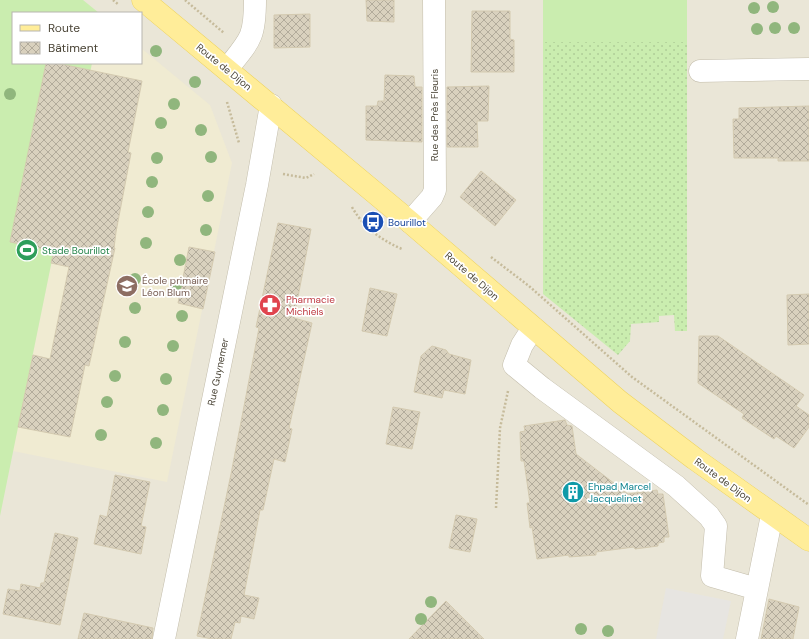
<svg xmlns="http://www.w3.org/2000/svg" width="809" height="639" viewBox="0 0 809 639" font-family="'DM Sans',sans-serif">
<defs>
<pattern id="garden-dots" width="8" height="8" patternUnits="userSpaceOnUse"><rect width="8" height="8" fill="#caedaf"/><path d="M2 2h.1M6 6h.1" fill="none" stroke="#afcd97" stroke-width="1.8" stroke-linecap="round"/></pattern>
<pattern id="building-cross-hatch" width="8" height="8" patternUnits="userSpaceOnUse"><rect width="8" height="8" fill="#d9d1be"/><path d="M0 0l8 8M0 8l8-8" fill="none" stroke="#b2ab9b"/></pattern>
</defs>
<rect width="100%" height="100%" fill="#f6f4ea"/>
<path fill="#eae6d7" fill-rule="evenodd" d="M0 0H809V639H0ZM13 13H141V63H13Z"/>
<path fill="#f0ebd2" d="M141 48 210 105 232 163 167 482 13 451 92 63H141Z"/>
<path fill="#caedaf" d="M0 0H83L99 13H13V63H92L0 516Z
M543 0H687V42H543Z"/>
<path fill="url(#garden-dots)" d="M543 42H687V331H675L674 315 659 316V322L631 324 630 341 618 355 543 294Z"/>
<path fill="#e7e5e1" d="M666 588 731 601 723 639H656Z"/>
<path fill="url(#building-cross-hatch)" stroke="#d4cab0" d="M366 0H394V22L367 21Z
M472 11H510V39L514 40V72H471Z
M310 14V47L274 48V15Z
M46 63H56L142 81 128 152 131 153 116 232 114 248H115L89 366 85 365 70 437 18 427 33 355 50 359 69 267 51 263 54 251 10 242Z
M385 75 414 76 415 87H422V142L366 140V106H377L378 101H384Z
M489 86 488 121H477L478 147H447V87Z
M809 106V161H778V158H734L733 119H739V108Z
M481 171 516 200 495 226 460 197Z
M278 223 311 229 294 318 312 323 289 428 292 429 285 462 274 459 263 510H260L244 595 259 598 254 619 241 616 240 623 235 622 231 639H212L197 636 231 474 259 328 256 327Z
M189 247 215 252 203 309 178 303Z
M370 288 397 294 387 336 362 331Z
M809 294V344L788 345 787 295Z
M699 336H718L804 395 796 406 809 415V427L794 448 776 436 774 439 742 418 744 414 698 383Z
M432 346 446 350 449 354 471 360 465 394 444 390 442 398 414 392 421 356Z
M393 407 420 412 412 449 386 444Z
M565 420 567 425 572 426 576 454 628 494 657 490 658 494H663L669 537H664V542L658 543V546L635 549 634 547 596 552V555L569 557V555L537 559 532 527 530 528 527 503H530L524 461H521L520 432 525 431 524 426Z
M115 475 150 482 141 526 146 527 141 554 94 544 100 515 107 517Z
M456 515 477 519 470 552 449 548Z
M55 533 78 538 60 625 3 614 8 589 20 591 21 584 40 588 41 583H44Z
M769 599 799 607 793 639H761Z
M446 601 484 639H409Z
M84 613 153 628 152 639H78Z"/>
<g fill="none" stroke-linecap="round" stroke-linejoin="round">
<g stroke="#c3bdab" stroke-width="23">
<path id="minor" d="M227 69C250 40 255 38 255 0
M700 71 809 69
M410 222 432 197 435 190 434 0
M533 328 522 345 514 365 542 388 676 486 709 516 716 526 712 576 757 589
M164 639 257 185 271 105
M747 639 772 515"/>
</g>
<g stroke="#eed35f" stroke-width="23">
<path id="major" d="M143 0 410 222 620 402 695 459 809 540"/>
</g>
<path stroke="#c6bb9b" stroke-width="2.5" stroke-dasharray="2 2" stroke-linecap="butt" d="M113 0 119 5
M185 0 224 33
M227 102 239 143
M283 174 306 178 314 174
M352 207C363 227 381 240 402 249
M491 257 529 286 632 377 809 505
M496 508 500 428 508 391"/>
<use href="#minor" stroke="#fff" stroke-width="22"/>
<use href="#major" stroke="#ffed99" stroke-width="22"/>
</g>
<g fill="#90b67d">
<circle cx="773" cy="7" r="6"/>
<circle cx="754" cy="8" r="6"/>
<circle cx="775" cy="28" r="6"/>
<circle cx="794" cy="28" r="6"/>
<circle cx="757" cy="29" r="6"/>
<circle cx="156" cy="51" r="6"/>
<circle cx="195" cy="82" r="6"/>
<circle cx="10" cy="94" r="6"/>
<circle cx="174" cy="104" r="6"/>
<circle cx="161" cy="123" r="6"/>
<circle cx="201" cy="130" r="6"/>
<circle cx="211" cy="157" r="6"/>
<circle cx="157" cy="158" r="6"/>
<circle cx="152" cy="182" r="6"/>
<circle cx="208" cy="196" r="6"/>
<circle cx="148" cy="212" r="6"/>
<circle cx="206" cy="230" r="6"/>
<circle cx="146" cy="243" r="6"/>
<circle cx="180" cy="260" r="6"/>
<circle cx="135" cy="279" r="6"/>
<circle cx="176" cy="285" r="6"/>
<circle cx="135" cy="308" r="6"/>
<circle cx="182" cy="316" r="6"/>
<circle cx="125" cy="342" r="6"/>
<circle cx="173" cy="346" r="6"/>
<circle cx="115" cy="376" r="6"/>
<circle cx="166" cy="379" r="6"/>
<circle cx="107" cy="402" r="6"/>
<circle cx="163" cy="410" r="6"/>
<circle cx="101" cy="435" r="6"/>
<circle cx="156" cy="443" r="6"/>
<circle cx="431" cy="602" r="6"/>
<circle cx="421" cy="619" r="6"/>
<circle cx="581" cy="629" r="6"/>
<circle cx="608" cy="631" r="6"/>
</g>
<defs>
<g id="bus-disc" transform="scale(1.15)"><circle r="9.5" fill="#1a4fb4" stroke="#fff"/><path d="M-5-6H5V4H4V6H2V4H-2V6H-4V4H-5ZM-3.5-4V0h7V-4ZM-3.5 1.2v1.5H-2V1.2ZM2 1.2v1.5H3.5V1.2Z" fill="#fff"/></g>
<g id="stadium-disc" transform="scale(1.15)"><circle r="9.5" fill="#2e9e5b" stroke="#fff"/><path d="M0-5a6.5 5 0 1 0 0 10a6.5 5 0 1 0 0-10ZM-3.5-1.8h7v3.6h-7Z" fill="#fff"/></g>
<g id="school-disc" transform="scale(1.15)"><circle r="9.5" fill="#8d6e63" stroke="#fff"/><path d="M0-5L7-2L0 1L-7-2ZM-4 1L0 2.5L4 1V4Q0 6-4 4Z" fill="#fff"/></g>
<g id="pharmacy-disc" transform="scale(1.15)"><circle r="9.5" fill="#e0444e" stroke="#fff"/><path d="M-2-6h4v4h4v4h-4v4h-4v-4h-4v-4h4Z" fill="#fff"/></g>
<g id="building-disc" transform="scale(1.15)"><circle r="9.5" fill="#0f9aa8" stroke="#fff"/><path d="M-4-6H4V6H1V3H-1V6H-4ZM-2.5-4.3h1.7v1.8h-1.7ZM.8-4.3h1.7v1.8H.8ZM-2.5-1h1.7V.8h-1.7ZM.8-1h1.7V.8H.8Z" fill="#fff"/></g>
</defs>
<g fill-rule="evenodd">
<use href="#bus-disc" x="373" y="222"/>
<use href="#stadium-disc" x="27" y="250"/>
<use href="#school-disc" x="127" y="286"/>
<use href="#pharmacy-disc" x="270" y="305"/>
<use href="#building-disc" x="573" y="492"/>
</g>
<g text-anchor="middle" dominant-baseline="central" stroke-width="3.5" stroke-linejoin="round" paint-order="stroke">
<g font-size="10" fill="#4b4537" stroke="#fff">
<text transform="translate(224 67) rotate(39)">Route de Dijon</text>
<text transform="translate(434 115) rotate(-90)">Rue des Près Fleuris</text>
<text transform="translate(472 276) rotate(41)">Route de Dijon</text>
<text transform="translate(218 372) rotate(-78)">Rue Guynemer</text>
<text transform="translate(723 480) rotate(36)">Route de Dijon</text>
</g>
<g font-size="10" fill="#164399" stroke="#fff" text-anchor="start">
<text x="388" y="222">Bourillot</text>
</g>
<g font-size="10" fill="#27864d" stroke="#fff" text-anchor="start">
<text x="42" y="250">Stade Bourillot</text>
</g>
<g font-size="10" fill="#785e54" stroke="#fff" text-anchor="start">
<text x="142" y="280">École primaire<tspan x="142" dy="12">Léon Blum</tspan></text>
</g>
<g font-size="10" fill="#be3a42" stroke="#fff" text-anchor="start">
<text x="286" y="299">Pharmacie<tspan x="286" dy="12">Michiels</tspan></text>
</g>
<g font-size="10" fill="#0d838f" stroke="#fff" text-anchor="start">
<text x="588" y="486">Ehpad Marcel<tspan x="588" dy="12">Jacquelinet</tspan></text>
</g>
</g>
<rect x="12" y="12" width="130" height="52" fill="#ffffff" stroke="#b7b5af"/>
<rect x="20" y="25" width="20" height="6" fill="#ffed99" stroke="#b7b5af"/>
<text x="48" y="32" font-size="12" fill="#4b4537">Route</text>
<rect x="20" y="42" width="20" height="12" fill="url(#building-cross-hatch)" stroke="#b7b5af"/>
<text x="48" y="52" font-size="12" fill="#4b4537">Bâtiment</text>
</svg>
